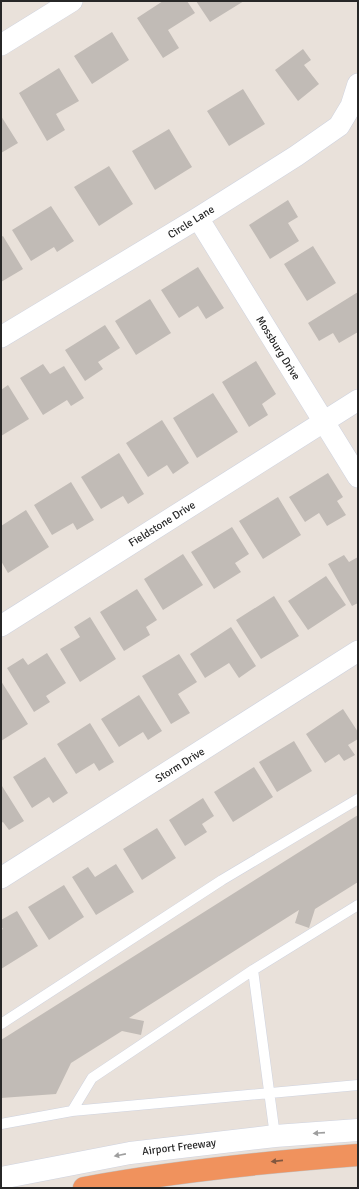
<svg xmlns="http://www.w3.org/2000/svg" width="359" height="1189" viewBox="0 0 359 1189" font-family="Signika,sans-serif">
<rect width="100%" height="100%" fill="#e9e1da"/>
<path fill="#c1bbb6" d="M163 1H187L195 13 168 30 179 48 163 58 137 18Z
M196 1H244L210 22Z
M112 32 129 60 92 84 74 56Z
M303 49 311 60 304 65 319 84 298 101 275 70Z
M59 68 79 101 56 114 65 130 47 141 19 93Z
M243 89 265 124 229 146 207 111Z
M1 116 18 143 1 153Z
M169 129 192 167 155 190 132 151Z
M109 166 133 204 99 226 74 187Z
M288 200 298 217 288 223 299 241 270 259 249 225Z
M51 206 74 241 57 252 54 247 31 261 12 230Z
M3 236 23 269 1 282V237Z
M313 246 336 283 307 301 284 264Z
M198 267 224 308 206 319 198 306 179 318 161 290Z
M358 292V332L339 343 333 333 319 341 308 323Z
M150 299 171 333 136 355 115 321Z
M105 325 120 348 98 362 103 369 85 381 65 350Z
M256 361 276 394 262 404 268 415 249 427 222 382Z
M43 364 50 374 64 366 84 398 71 406 67 400 43 415 20 378Z
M8 385 29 419 1 436V390Z
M213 393 238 432 197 458 173 418Z
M162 420 189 463 173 474 167 465 148 477 126 443Z
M119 453 144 494 128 504 123 496 101 509 81 477Z
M328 473 343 497 337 501 346 515 327 526 319 513 305 522 289 497Z
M71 482 94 520 77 530 73 523 52 535 34 505Z
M278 497 301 535 263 559 239 521Z
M26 510 49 547 8 573 1 561V526Z
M232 527 249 554 235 563 241 572 214 589 191 552Z
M183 554 203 585 163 610 144 579Z
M344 555 349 562 358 557V603L352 606 328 564Z
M326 576 346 605 308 630 288 601Z
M137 589 157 620 146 627 150 635 124 651 100 612Z
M274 596 299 636 261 659 236 620Z
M90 617 116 659 80 682 60 649 80 637 74 627Z
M231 627 256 666 239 678 229 663 205 678 190 654Z
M47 653 66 683 46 696 50 702 34 712 7 668 23 658 28 665Z
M179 654 197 682 178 694 190 713 171 724 142 676Z
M1 681 28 724 1 741Z
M139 695 162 731 148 740 143 732 119 747 101 719Z
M343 709 358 732V739L348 745 355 755 344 761 339 754 325 763 306 734Z
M90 723 114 762 99 771 94 763 76 774 57 744Z
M294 741 312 771 277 792 259 762Z
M45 757 68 793 53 803 49 797 32 808 13 777Z
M254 767 273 797 233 822 214 792Z
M2 786 24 821 9 830 3 822 1 823V787Z
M203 798 214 816 202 824 207 832 185 846 169 820Z
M358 815V882L315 909 309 928 295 923 299 910 129 1018 144 1021 141 1035 122 1031 71 1063 56 1094 1 1098V1040Z
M157 828 176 858 142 880 123 849Z
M116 864 134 892 96 915 72 877 88 867 95 877Z
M64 885 84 917 49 940 28 907Z
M17 911 38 946 1 969V930L3 929 1 926V920Z"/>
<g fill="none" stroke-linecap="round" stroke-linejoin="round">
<g stroke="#cfd3df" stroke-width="11">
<path id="lane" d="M253 970 275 1136
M1 1024 222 880 358 799
M72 1111 358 1085
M1 1124 72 1111 92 1078 253 970 358 905"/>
</g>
<g stroke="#cfd3df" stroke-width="22">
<path id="street" d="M1 45 72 1
M198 218 358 477
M1 337 198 218 296 156 339 126 351 106 358 84
M1 626 358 400
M1 878 358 651"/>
</g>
<g stroke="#cfd3df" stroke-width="23">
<path id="secondary" d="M1 1178 130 1153 275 1136 358 1130"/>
</g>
<g stroke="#c3c3c3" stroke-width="23">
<path id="highway" d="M84 1188C175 1171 266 1162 358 1155"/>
</g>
<use href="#lane" stroke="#fff" stroke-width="10"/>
<use href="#street" stroke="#fff" stroke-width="21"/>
<use href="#secondary" stroke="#fff" stroke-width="22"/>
<use href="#highway" stroke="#f0925d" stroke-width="22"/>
</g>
<defs><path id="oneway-solid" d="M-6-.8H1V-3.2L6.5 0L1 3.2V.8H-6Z"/></defs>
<g fill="#9e9e9e">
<use href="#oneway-solid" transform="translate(319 1133) rotate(176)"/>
<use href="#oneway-solid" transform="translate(120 1155) rotate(169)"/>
</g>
<use fill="#81573f" href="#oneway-solid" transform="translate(277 1161) rotate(174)"/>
<g text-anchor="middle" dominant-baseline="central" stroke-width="3" stroke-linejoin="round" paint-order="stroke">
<g font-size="11" fill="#272727" stroke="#fff">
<text transform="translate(191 222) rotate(-32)">Circle Lane</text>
<text transform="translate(278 348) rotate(58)">Mossburg Drive</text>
<text transform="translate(162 524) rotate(-32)">Fieldstone Drive</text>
<text transform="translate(180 765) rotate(-32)">Storm Drive</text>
<text transform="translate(179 1147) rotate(-7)">Airport Freeway</text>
</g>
</g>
<rect width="359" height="1189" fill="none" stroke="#272727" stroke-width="4"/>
</svg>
